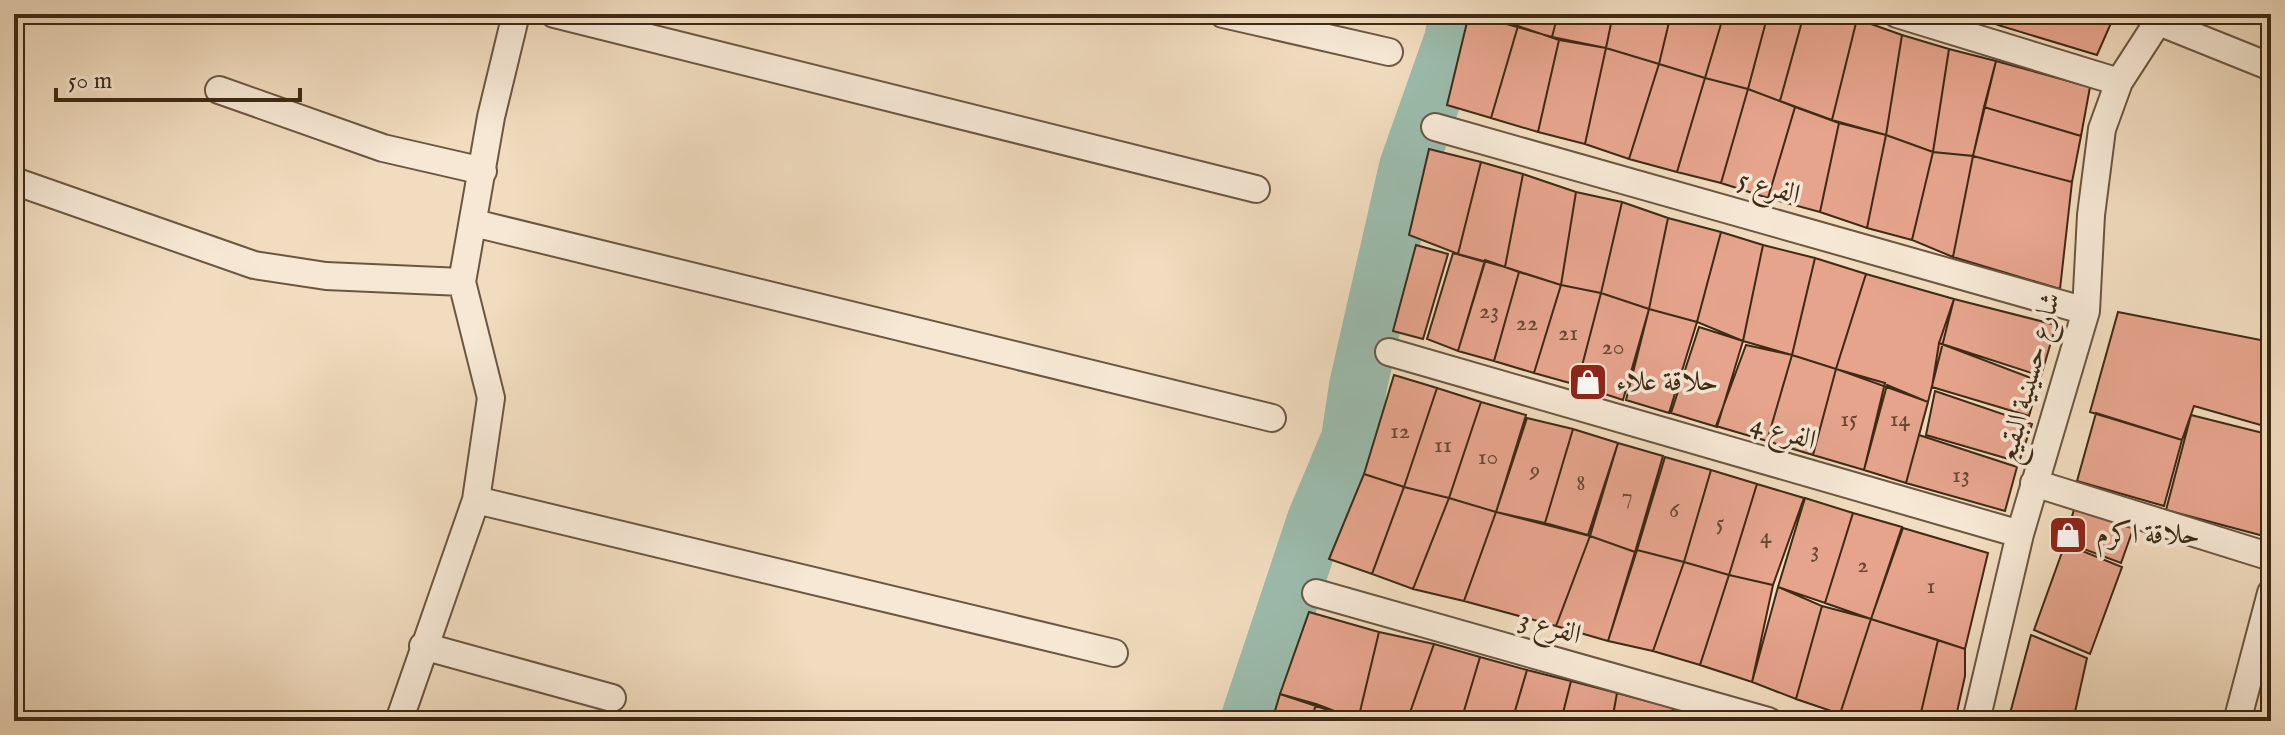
<svg xmlns="http://www.w3.org/2000/svg" width="2285" height="735" viewBox="0 0 2285 735" font-family="'IM FELL English',Amiri,serif">
<rect width="100%" height="100%" fill="#f1dcbf"/>
<filter id="stains"><feTurbulence type="fractalNoise" baseFrequency=".0025" numOctaves="4"/><feColorMatrix values="0 0 0 0 .2 0 0 0 0 .09 0 0 0 0 .02 0 0 0 .5 -.17"/></filter>
<radialGradient id="worn" r=".72"><stop offset=".6" stop-color="#630" stop-opacity="0"/><stop offset="1" stop-color="#630" stop-opacity=".3"/></radialGradient>
<g fill="none" stroke-linecap="round" stroke-linejoin="round">
<path stroke="#9bbcad" stroke-width="58" d="M1249 721 1316 520 1350 439 1358 386 1408 167 1453 40 1458 14"/>
</g>
<path fill="#e6a48d" stroke="#3e2a15" stroke-width="2" d="M1469 14 1518 26 1491 118 1447 105Z
M1469 14H1506L1503 23Z
M1506 14H1558L1552 37 1503 23Z
M1558 14H1613L1606 48 1552 37Z
M1613 14H1671L1659 64 1606 48Z
M1671 14H1724L1705 78 1659 64Z
M1724 14H1768L1748 89 1705 78Z
M1768 14H1804L1780 101 1748 89Z
M1804 14H1841L1857 19 1832 120 1780 101Z
M1968 14H2006L2001 26Z
M2007 14H2115L2097 55 2001 26Z
M1857 19 1902 35 1886 135 1832 120Z
M1518 26 1559 40 1538 132 1491 118Z
M1902 35 1949 49 1933 152 1886 135Z
M1559 40 1606 48 1585 144 1538 132Z
M1606 48 1659 64 1629 159 1585 144Z
M1949 49 1996 61 1973 156 1933 152Z
M1996 61 2090 87 2081 136 1984 107Z
M1659 64 1705 78 1677 172 1629 159Z
M1705 78 1748 89 1721 183 1677 172Z
M1748 89 1795 107 1768 198 1721 183Z
M1795 107 1839 123 1820 212 1768 198Z
M1984 107 2081 136 2072 182 1973 156Z
M1839 123 1886 135 1867 228 1820 212Z
M1886 135 1933 152 1912 240 1867 228Z
M1429 149 1481 162 1458 254 1409 235Z
M1933 152 1973 156 1953 257 1912 240Z
M1973 156 2072 182 2060 289 1953 257Z
M1481 162 1523 174 1505 267 1458 254Z
M1523 174 1576 192 1561 285 1505 267Z
M1576 192 1622 202 1601 293 1561 285Z
M1622 202 1668 218 1649 309 1601 293Z
M1668 218 1721 232 1697 322 1649 309Z
M1721 232 1763 245 1743 341 1697 322Z
M1416 245 1448 254 1423 339 1393 331Z
M1763 245 1815 258 1792 355 1743 341Z
M1453 253 1485 262 1458 351 1427 339Z
M1815 258 1866 274 1836 369 1792 355Z
M1485 260 1519 272 1494 361 1458 351Z
M1519 272 1561 285 1534 373 1494 361Z
M1866 274 1954 299 1928 402 1836 369Z
M1561 285 1601 293 1577 385 1534 373Z
M1601 293 1649 309 1623 400 1577 385Z
M1954 299 2056 325 2041 376 1939 343Z
M1649 309 1697 322 1669 413 1626 400Z
M2118 312 2271 342V428L2194 406 2182 440 2090 412Z
M1699 327 1743 341 1717 427 1671 413Z
M1939 343 2039 381 2029 416 1932 387Z
M1746 345 1792 355 1767 441 1716 426Z
M1792 355 1836 369 1813 455 1767 441Z
M1836 369 1885 383 1864 470 1813 455Z
M1394 375 1437 388 1404 487 1364 474Z
M1887 385 1928 402 1906 483 1864 470Z
M1437 388 1481 402 1449 498 1404 487Z
M1935 391 2032 424 2019 462 1926 435Z
M1481 402 1526 415 1496 512 1449 498Z
M2096 413 2182 440 2164 506 2077 481Z
M2191 415 2271 435V538L2166 510Z
M1527 418 1573 429 1545 523 1496 512Z
M1573 429 1618 443 1588 535 1545 523Z
M1919 435 2017 467 2005 511 1906 483Z
M1618 443 1663 456 1635 552 1590 536Z
M1665 457 1711 470 1684 562 1637 550Z
M1711 470 1757 484 1729 575 1684 562Z
M1364 474 1404 487 1372 574 1329 559Z
M1757 484 1804 498 1773 585 1729 575Z
M1404 487 1449 498 1413 589 1372 574Z
M1449 498 1496 512 1464 601 1413 589Z
M1805 498 1853 513 1825 603 1778 587Z
M2076 502 2136 521 2121 563 2065 542Z
M1496 512 1590 536 1556 626 1464 601Z
M1853 513 1902 527 1871 619 1825 603Z
M1903 528 1988 553 1965 649 1871 619Z
M1590 536 1635 552 1608 641 1556 626Z
M2065 544 2122 567 2090 654 2034 630Z
M1637 550 1684 562 1653 651 1608 641Z
M1684 562 1729 575 1700 665 1653 651Z
M1729 575 1773 585 1752 682 1700 665Z
M1778 587 1822 606 1796 699 1752 682Z
M1822 606 1871 619 1840 714 1796 699Z
M1309 612 1379 632 1358 720 1280 694Z
M1871 619 1938 640 1919 721H1862L1840 714Z
M1379 632 1434 644 1407 721 1358 720Z
M2031 635 2087 658 2073 721H2008Z
M1938 640 1965 649V676L1955 721H1919Z
M1434 644 1480 657 1461 721H1407Z
M1480 657 1527 670 1512 721H1461Z
M1527 670 1571 681 1561 721H1512Z
M1571 681 1617 693 1612 721H1561Z
M1617 693 1673 708 1670 721H1612Z
M1280 694 1316 704 1311 721H1272Z
M1316 704 1358 720V721H1311Z
M1673 708 1719 720V721H1670Z"/>
<g fill="none" stroke-linecap="round" stroke-linejoin="round">
<g stroke="#6b5640" stroke-width="30">
<path id="street" d="M554 14 1256 189
M1223 14 1389 52
M1897 14 2119 82
M2159 22 2271 67
M219 90 383 148 483 171
M1435 127 2086 311
M14 181 254 265 326 276 462 282
M474 223 1272 418
M1389 352 2020 534
M2034 483 2271 557
M476 500 1114 653
M1316 593 1768 721
M423 646 612 698
M2239 714 2271 593
M399 721 476 500 491 398 462 282 491 117 516 14
M1976 721 2020 534 2086 311 2091 215 2102 129 2119 82 2163 14"/>
</g>
<use href="#street" stroke="#f6e8d5" stroke-width="26"/>
</g>
<defs>
<g id="shop-square" transform="scale(2)"><rect x="-9" y="-9" width="18" height="18" rx="4" fill="#8f2418" stroke="#f6e8d5"/><path d="M-5-2.5h2.3a2.7 3.5 0 0 1 5.4 0H5L5.5 6h-11ZM-1.5-2.5h3a1.5 2.3 0 0 0-3 0Z" fill="#fff"/></g>
</defs>
<g fill-rule="evenodd">
<use href="#shop-square" x="1588" y="382"/>
<use href="#shop-square" x="2068" y="535"/>
</g>
<g text-anchor="middle" dominant-baseline="central" stroke-width="7" stroke-linejoin="round" paint-order="stroke">
<g font-size="24" fill="#684833">
<text x="1489" y="311">23</text>
<text x="1527" y="323">22</text>
<text x="1568" y="333">21</text>
<text x="1613" y="347">20</text>
<text x="1849" y="419">15</text>
<text x="1900" y="419">14</text>
<text x="1400" y="431">12</text>
<text x="1443" y="445">11</text>
<text x="1488" y="457">10</text>
<text x="1535" y="470">9</text>
<text x="1961" y="475">13</text>
<text x="1581" y="483">8</text>
<text x="1627" y="496">7</text>
<text x="1674" y="510">6</text>
<text x="1720" y="523">5</text>
<text x="1766" y="536">4</text>
<text x="1815" y="550">3</text>
<text x="1863" y="565">2</text>
<text x="1931" y="586">1</text>
</g>
<g font-size="28" fill="#3e2a15" stroke="#f6e8d5">
<text transform="translate(1769 188) rotate(16)">الفرع 5</text>
<text transform="translate(2030 378) rotate(-75)">شارع حسينية البقيع</text>
<text transform="translate(1783 433) rotate(16)">الفرع 4</text>
<text transform="translate(1550 628) rotate(16)">الفرع 3</text>
</g>
<g font-size="28" fill="#3e2a15" stroke="#f6e8d5" text-anchor="start">
<text x="1616" y="382">حلاقة علاء</text>
<text x="2096" y="535">حلاقة اكرم</text>
</g>
</g>
<rect width="2285" height="735" fill="none" stroke="#f1dcbf" stroke-width="48"/>
<rect x="16" y="16" width="2253" height="703" fill="none" stroke="#3e2a15" stroke-width="4"/>
<rect x="24" y="24" width="2237" height="687" fill="none" stroke="#3e2a15" stroke-width="2"/>
<path d="M56 88v12h244v-12" fill="none" stroke="#3e2a15" stroke-width="4"/>
<text x="68" y="88" font-size="24" fill="#3e2a15" stroke="#f6e8d5" stroke-width="6" paint-order="stroke">50 m</text>
<rect width="100%" height="100%" filter="url(#stains)"/>
<rect width="100%" height="100%" fill="url(#worn)"/>
</svg>
